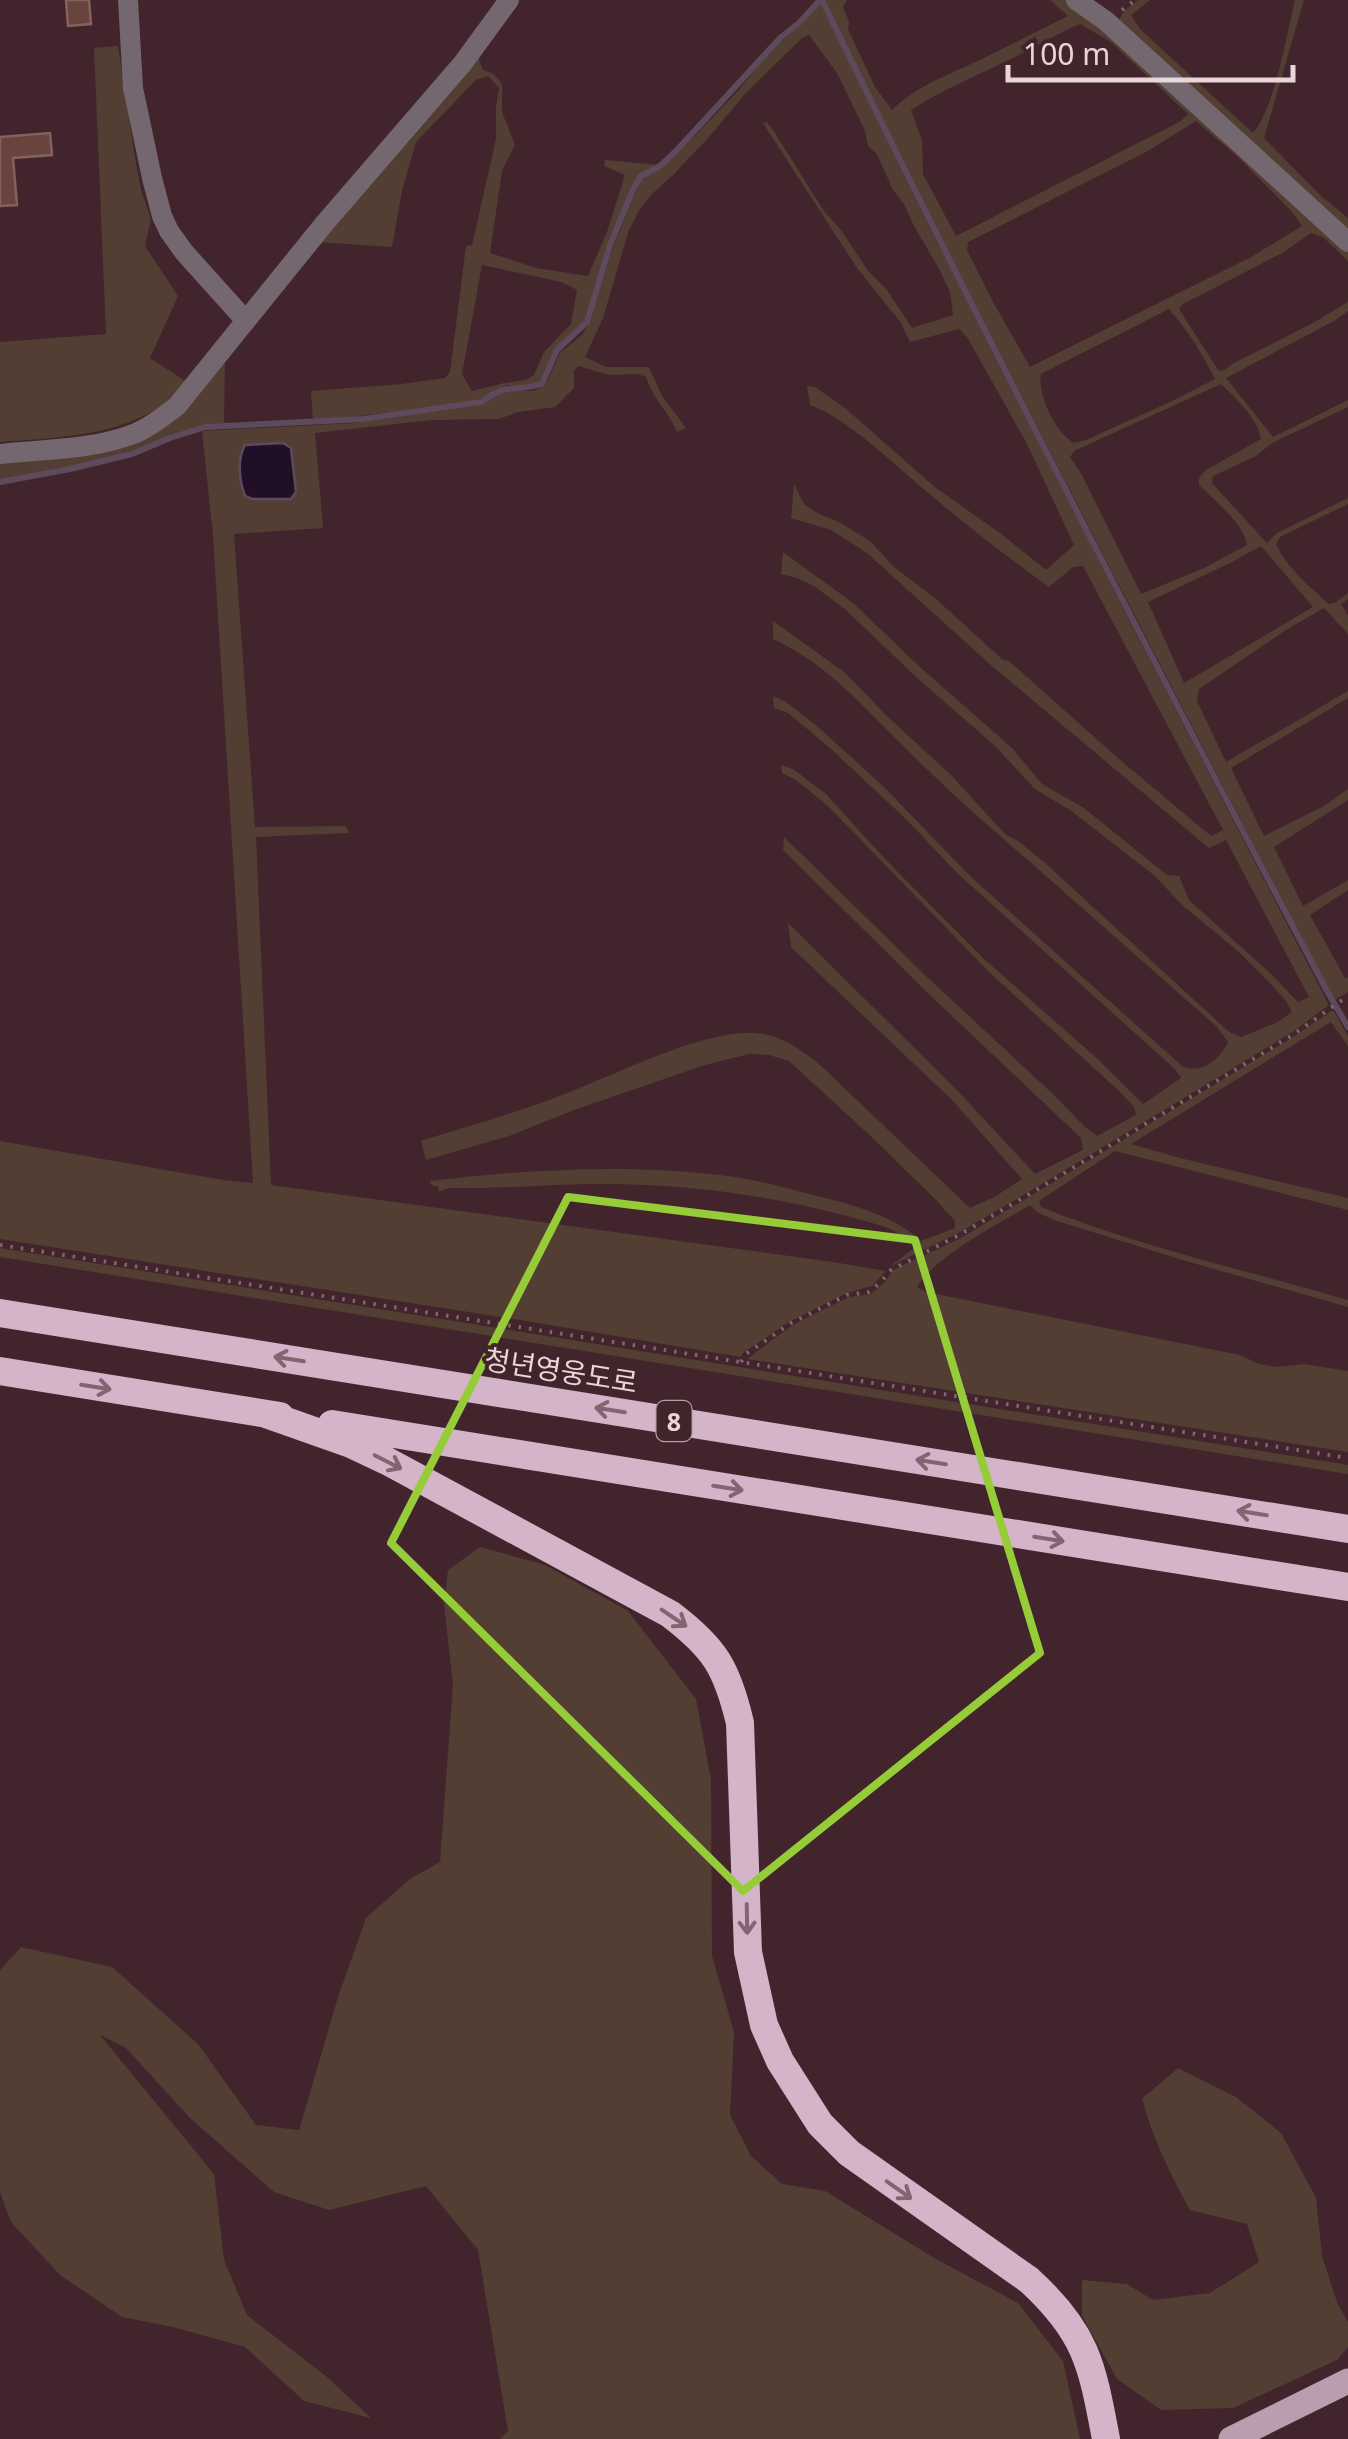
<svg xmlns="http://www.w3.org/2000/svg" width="1348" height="2439" viewBox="0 0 1348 2439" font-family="'Noto Sans','Noto Sans KR',sans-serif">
<rect width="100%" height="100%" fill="#42252c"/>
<path fill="#523e32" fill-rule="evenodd" d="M825 0H847L843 7 849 22 848 29 875 87 892 110C918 85 950 74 982 59 1011 45 1039 30 1068 16L1050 0H1068L1348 247V261L1324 238 1311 233 1284 252 1183 304 1179 309 1218 370 1223 371 1232 364 1313 323 1348 302V311L1334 321 1226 378 1273 437 1348 400V407L1272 443 1256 456 1213 476 1212 483 1267 543 1277 533 1348 498V504L1280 537 1276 544C1287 568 1309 586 1329 604L1336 602 1348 593V599L1341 604 1348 616V634L1324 608 1286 630 1199 689 1197 701 1226 762 1348 691V698L1231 768 1264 836 1324 806 1348 789V800L1274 847 1303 906 1348 880V890L1310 915 1345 978H1348V992L1334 1000 930 220ZM1080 24 1111 42 1188 114 1181 121 956 236 923 174 922 140 911 110C945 88 981 74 1017 56 1038 46 1058 33 1080 24ZM1196 121 1238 157 1292 212 1302 226 1251 257 1030 367 992 300 967 250 968 242 1146 152ZM1169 309C1188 331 1202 353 1215 379L1172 401 1086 440 1074 443C1056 434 1037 394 1041 374ZM1221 384C1236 399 1257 417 1261 439L1206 470 1199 478V485C1215 501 1243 522 1247 545L1204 568 1141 594 1082 475 1070 457 1074 451ZM1261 546 1313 607 1184 683 1148 602 1230 563Z
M1138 0H1150L1131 15 1140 29 1253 133C1276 105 1286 36 1295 0H1304L1264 138 1320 195 1348 218V236L1119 20 1124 11Z
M821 3 937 241 1121 604 1329 1005 1291 1033 1032 1190 958 1233 889 1267 914 1248C900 1227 870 1223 847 1216 768 1195 685 1184 603 1184 552 1184 501 1189 449 1188L438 1192 439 1187 431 1185 430 1181C530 1169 635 1163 735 1177 763 1181 790 1189 817 1196 854 1205 894 1216 921 1241L955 1228V1221L937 1201 876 1141 789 1061 769 1055 749 1054 705 1065 574 1110 509 1136 426 1160 421 1141C464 1127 509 1115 552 1099 608 1079 698 1030 756 1033 780 1035 798 1048 817 1062L970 1208 996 1196 1022 1179 952 1100 791 947 788 923 955 1088 1035 1174 1083 1150 1081 1138 933 998 783 850 784 837 925 975 1055 1096 1085 1127 1097 1136 1136 1115 1134 1107 1120 1092 989 972 828 806 796 780 782 773 781 765 793 769 826 794 886 860 983 958 1100 1061 1143 1104 1181 1078 1175 1069 957 873 908 821 830 748 788 713 774 708 773 696 786 702 817 726 884 787 971 877 1182 1066C1202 1075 1220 1059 1228 1042L1216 1026 1029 861C984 823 940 783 898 741 856 700 827 664 773 639V621L844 672 888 717 951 775 1005 834 1018 841 1043 861 1229 1032 1241 1037 1276 1023 1292 1012 1286 1001 1269 982 1239 952 1182 905 1155 876 1070 810 1035 789 995 746 916 677 846 610 814 586 797 578 781 574 783 552 853 603 921 668 1012 748 1042 784 1084 808 1167 875 1179 876 1189 900 1270 973 1298 1002 1309 997 1226 840 1209 848 993 667 867 553 831 530 791 518 794 484 804 504 819 514 839 522 870 541 894 567 936 599 1003 660 1009 661 1119 759 1211 836 1223 830 1083 566 1073 567 1049 587C1007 557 966 525 927 492 896 466 846 417 810 405L807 386 815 387 845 408 936 488 1000 533 1046 570 1074 545 1027 444 967 337 959 329 910 342 901 323 857 268 763 123 767 122 773 130 824 211 841 230 869 272 887 290 912 328 953 315 950 292 938 267 914 226 904 204 893 190 877 154 868 146 865 131 837 73 809 35 802 38 744 95 709 137 673 175 653 193 640 209 629 230 603 318 585 357 606 367H649L662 396 686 428 677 432C669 412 652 398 646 377L638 374 609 375 578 366 574 371V388L555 407 518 412 499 419 432 420 315 433 323 528 234 534 255 827 346 826 349 833 256 837 271 1185 833 1262 886 1271 872 1286 847 1293 789 1322 744 1352 741 1357 520 1320 0 1239V1141L223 1180 253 1183 213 535 202 431 355 423 483 405 501 391H533L545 386 560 353 582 335 588 325 612 250 640 181 660 169 679 152 737 92 770 51 801 24ZM294 475 296 492 245 496Z
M118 46 135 158 141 190 151 219 145 246 178 296 150 358 187 382C144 436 64 437 0 442V342L106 334 94 48Z
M477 53 483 70 494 74 502 84V112L515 145 502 171 490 253 536 268 588 276 607 232 625 175 604 166 605 160 659 165 639 176 631 190 609 245 586 320 555 349 540 383 527 387 507 385 493 391 481 401 463 404 313 421 311 391 402 384 445 378 450 372 466 246 472 245 496 139V107L499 88 488 76 476 80 416 142 402 191 392 247 316 242ZM482 265 561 282 577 290 571 324 544 352 534 375 526 380 504 383 472 391 462 374Z
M225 351 224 423 204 425 169 436 131 452 69 468 0 480V460L134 437Z
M1333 1010 1348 1036V1046L1331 1022 1131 1144 1180 1158 1348 1198V1210L1115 1151 1039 1201 1041 1207C1140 1247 1246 1270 1348 1300V1307L1186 1261 1054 1220 1037 1212 1030 1205C997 1225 937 1255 917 1287L926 1292 1240 1355 1259 1364 1277 1367 1304 1364 1348 1371V1452L747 1359 794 1324 849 1297 871 1294 885 1282 893 1270 961 1238 1293 1037Z
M0 1248 1348 1465V1474L0 1257Z
M480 1547 545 1565 628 1611 696 1699 711 1779 712 1956 734 2032 730 2115 751 2156 782 2184 825 2191 936 2259 1018 2303 1063 2361 1080 2439H500L508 2431 478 2250 426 2186 329 2210 274 2192 190 2118 126 2048 100 2035 214 2174 224 2260 247 2315 327 2377 371 2418 304 2401 245 2347 173 2327 122 2317 60 2275 11 2222 0 2192V1970L21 1947 112 1967 198 2044 256 2125 299 2130 338 1997 366 1918 410 1879 440 1862 453 1684 444 1605 448 1570Z
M1178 2068 1236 2097 1281 2133 1316 2198 1322 2256 1338 2305 1348 2322V2347L1337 2360 1233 2408 1161 2410 1117 2379 1082 2316V2280L1127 2284 1153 2300 1210 2293 1259 2262 1247 2224 1190 2210C1170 2174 1153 2139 1142 2099Z"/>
<path fill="#210f28" stroke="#5d4b5d" stroke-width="2.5" d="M283 443 291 448 296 492 291 499H252L245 496C239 480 237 460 245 445Z"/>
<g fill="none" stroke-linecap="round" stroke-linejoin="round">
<path stroke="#5d4b5d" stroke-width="6" d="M822 0C983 334 1154 663 1327 991L1348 1027
M0 482 70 469 132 454 170 438 205 427 363 419 482 402C508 381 514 393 542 384L557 350 587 322 610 245 633 190 640 177 660 166 676 151 781 37 799 23 820 0"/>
</g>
<path fill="#69443e" stroke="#83615c" stroke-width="2.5" d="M66 0H89L91 24 68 26Z
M50 133 52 155 13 158 17 205 0 206V137Z"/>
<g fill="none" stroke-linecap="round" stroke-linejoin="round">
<path stroke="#81676d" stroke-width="4" stroke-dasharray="2.5 8" stroke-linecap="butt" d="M1122 10 1135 0
M0 1245 1348 1458
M741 1362 746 1354 791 1323 847 1295 869 1292 881 1282 891 1270 959 1235 1033 1192 1291 1036 1348 996"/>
<path stroke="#74676f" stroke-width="20" d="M128 0 133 88 152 178 162 216 169 231 184 252 246 321
M1076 0 1106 21 1348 242
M0 454C45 449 94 450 136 433 152 426 164 416 177 406L324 224 463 63 509 0"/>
<path stroke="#b89eaf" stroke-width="25" d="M1231 2439 1348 2381"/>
<path stroke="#d3b4c8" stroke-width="28" d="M0 1313 1348 1529
M0 1371 280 1416
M266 1414 351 1444 387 1461 670 1614C715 1648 727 1668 740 1723L748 1952 764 2025 780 2061 820 2124 849 2153 1029 2280C1087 2333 1092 2365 1106 2439
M332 1424 1348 1587"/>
</g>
<defs><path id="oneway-shaft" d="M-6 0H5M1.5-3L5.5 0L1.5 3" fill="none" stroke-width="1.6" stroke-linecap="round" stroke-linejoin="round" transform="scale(2.5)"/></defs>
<g stroke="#836572">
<use href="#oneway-shaft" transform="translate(289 1359) rotate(-171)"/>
<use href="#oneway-shaft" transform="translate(96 1387) rotate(9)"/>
<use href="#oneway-shaft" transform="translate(610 1410) rotate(-171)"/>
<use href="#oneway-shaft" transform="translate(388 1462) rotate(27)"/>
<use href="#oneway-shaft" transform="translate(931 1462) rotate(-171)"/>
<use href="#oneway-shaft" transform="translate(728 1488) rotate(9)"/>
<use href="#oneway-shaft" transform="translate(1252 1513) rotate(-171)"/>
<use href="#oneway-shaft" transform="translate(1049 1539) rotate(9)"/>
<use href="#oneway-shaft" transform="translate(674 1618) rotate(34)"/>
<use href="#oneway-shaft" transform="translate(747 1919) rotate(89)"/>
<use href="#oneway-shaft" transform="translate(899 2190) rotate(35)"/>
</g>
<path fill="none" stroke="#97cc39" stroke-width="8" stroke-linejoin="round" d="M568 1197 915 1240 1040 1653 743 1891 391 1543Z"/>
<g text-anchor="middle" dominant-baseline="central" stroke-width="8" stroke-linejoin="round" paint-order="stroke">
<rect fill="#42252c" stroke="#b7a1a5" stroke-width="2.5" x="656.5" y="1401" width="35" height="40" rx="8"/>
<g font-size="25" font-weight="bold" fill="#e9d6d9">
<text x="674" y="1421">8</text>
</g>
<g font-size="28" fill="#e9d6d9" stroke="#42252c">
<text transform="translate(561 1370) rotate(9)">청년영웅도로</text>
</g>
</g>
<path d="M1008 65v15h285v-15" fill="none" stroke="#e9d6d9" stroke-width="5"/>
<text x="1023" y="65" font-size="30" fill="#e9d6d9" stroke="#42252c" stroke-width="8" paint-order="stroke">100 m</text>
</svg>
